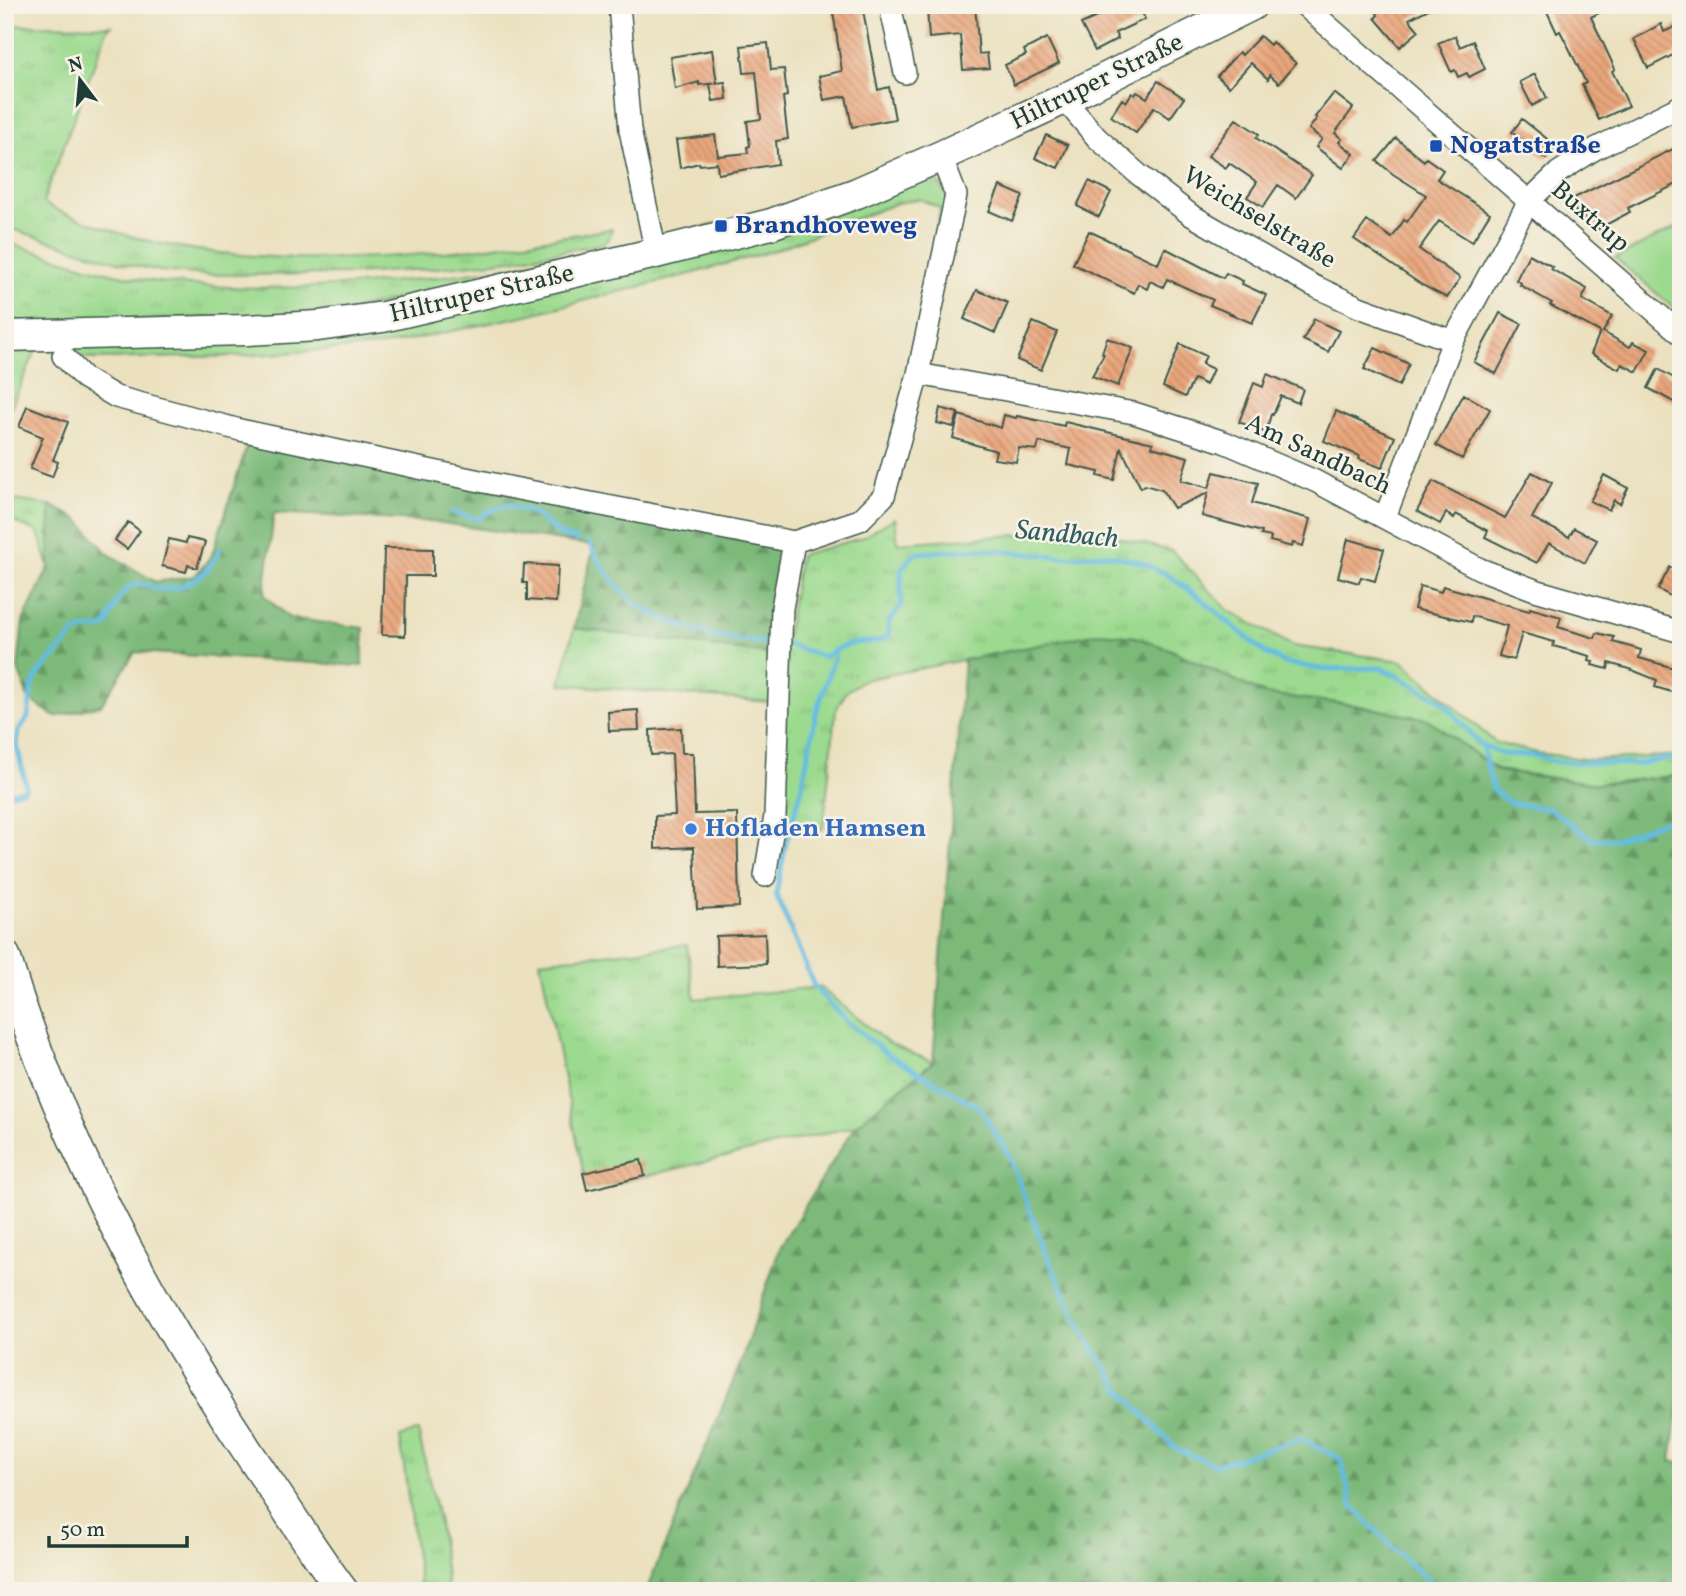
<svg xmlns="http://www.w3.org/2000/svg" width="1686" height="1596" viewBox="0 0 1686 1596" font-family="Vollkorn,serif">
<defs>
<pattern id="grass-tufts" width="24" height="20" patternUnits="userSpaceOnUse" patternTransform="scale(1.75)"><rect width="24" height="20" fill="#9cda8f"/><path d="M3 7l-1-3M5 7V3M7 7l1-3M15 17l-1-3M17 17v-4M19 17l1-3" fill="none" stroke="#86bc7c"/></pattern>
<pattern id="forest-firs" width="22" height="20" patternUnits="userSpaceOnUse" patternTransform="scale(1.75)"><rect width="22" height="20" fill="#7dba7a"/><path d="M5 1l3.5 6h-7zM16 11l3.5 6h-7z" fill="#669865"/></pattern>
<pattern id="building-back-hatch" width="6" height="6" patternUnits="userSpaceOnUse" patternTransform="scale(1.75)"><rect width="6" height="6" fill="#eaa67b"/><path d="M-1 5l2 2M0 0l6 6M5-1l2 2" fill="none" stroke="#bd8866"/></pattern>
</defs>
<rect width="100%" height="100%" fill="#f7f3e8"/>
<filter id="ink" filterUnits="userSpaceOnUse"><feTurbulence type="fractalNoise" baseFrequency=".0143" numOctaves="2"/><feDisplacementMap in="SourceGraphic" scale="14" xChannelSelector="R" yChannelSelector="G"/><feConvolveMatrix kernelMatrix="1 2 1 2 8 2 1 2 1" color-interpolation-filters="sRGB"/></filter>
<filter id="wash" filterUnits="userSpaceOnUse"><feTurbulence type="fractalNoise" baseFrequency=".00686" numOctaves="4" result="noise"/><feDisplacementMap in="SourceGraphic" scale="28" xChannelSelector="R" yChannelSelector="G"/><feGaussianBlur stdDeviation="1.57" result="paint"/><feColorMatrix in="noise" values="0 0 0 0 0 0 0 0 0 0 0 0 0 0 0 0 0 1.4 0 .05"/><feComposite in="paint" operator="in"/></filter>
<g filter="url(#wash)">
<rect width="100%" height="100%" fill="#ebe1bf"/>
<path fill="url(#grass-tufts)" stroke="#5e8c62" stroke-width="2" d="M5 25 111 26 107 30 43 202C57 213 80 218 97 225 143 243 193 251 242 255 370 266 485 249 612 229L609 239 602 244 511 260 427 269 354 274 207 275 160 271 118 262 5 227Z
M920 176 937 181 949 198 934 250 940 208 920 199 897 203 772 251 694 273 527 315 382 346 241 356 93 359 37 348 5 420V355L36 348 231 338Z
M5 242C56 257 107 276 159 282 307 299 473 276 619 248L358 311 43 324 5 319Z
M5 499 50 505 49 567 38 532 13 521H5Z
M895 518 898 543 1016 535 1105 534 1172 551 1228 610 1293 646 1402 661 1496 743 1537 753 1591 760 1681 755V775L1598 784 1498 770 1427 719 1354 705 1264 694 1171 650 1135 637 1099 633 863 680 846 692 836 710 823 829 780 828 770 702 560 684 574 628 783 656 800 555 861 538Z
M687 945 695 999 820 987 888 1043 933 1062 855 1126 587 1190 540 961Z
M418 1431 439 1523 448 1591H421L420 1586 400 1437Z"/>
<path fill="url(#forest-firs)" stroke="#4e7c57" stroke-width="2" d="M248 442 781 547 772 606 770 654 574 628 594 546 436 522 274 513 264 595 289 618 364 628 362 666 135 652 101 705 55 717 28 698 18 668 23 621 49 567 50 505 79 520 107 553 156 582 195 576 212 555Z
M1100 633 1135 637 1171 650 1264 694 1354 705 1427 719 1498 771 1598 784 1681 775V1391L1671 1461 1681 1463V1591H646L739 1367 780 1247 855 1126 933 1062 964 660Z"/>
<path fill="#9cda8f" stroke="#5e8c62" stroke-width="2" d="M1681 225V314L1615 258Z"/>
<g fill="none" stroke-linecap="round" stroke-linejoin="round">
<path stroke="#63bce0" stroke-width="5" d="M452 512 478 519 490 511 507 505 534 513 561 535 577 540
M589 542C599 564 620 593 640 606 674 627 726 642 766 642
M787 644 824 657C834 650 844 644 856 643 869 641 878 644 889 635L888 623 901 605V570L909 559 918 553 979 549 1065 557 1105 554 1140 562 1165 573 1199 597 1264 652 1285 663 1321 669 1381 668 1395 675 1442 701 1481 745 1502 754 1538 756 1556 762 1637 764 1681 756
M832 652 834 658 816 713 801 792 786 842 776 894 814 986 846 1021 887 1054 980 1108 1009 1156 1048 1258 1084 1334 1120 1389 1176 1449 1216 1465 1301 1439 1341 1459 1352 1506 1407 1562 1441 1591
M1482 745 1493 790 1510 803 1550 809 1592 839H1617L1681 815
M5 795 25 789 26 786 17 745 19 730 28 717 32 686 38 674 75 633C88 625 97 632 106 626 112 614 119 590 133 585 142 582 151 588 160 589 187 591 210 573 220 549"/>
</g>
<g id="blocks">
<path fill="url(#building-back-hatch)" d="M832 5H862L878 90 889 87 895 119 852 127 846 96 824 100 819 76 842 71Z
M975 5 979 54 987 53 989 68 963 70 960 35 929 38 927 9Z
M1123 5H1138L1145 19 1115 33 1118 39 1095 51 1081 24Z
M1373 5H1436L1409 19 1419 31 1400 47 1375 18 1378 15Z
M1544 5H1614L1591 17 1615 69 1612 71 1629 106 1599 120 1582 85 1586 83 1569 48 1560 31 1557 33Z
M1661 24 1664 32 1681 24V51L1648 68 1634 39Z
M1260 36 1270 45 1272 42 1296 63 1279 83 1270 75 1268 79 1251 63 1229 87 1217 76 1239 52 1242 55Z
M1455 36 1460 47 1473 41 1485 69 1469 77 1467 73 1458 77 1455 70 1451 72 1438 43Z
M1047 38 1059 63 1014 85 1005 65 1026 55 1024 50Z
M768 43 771 70 784 69 787 96 783 97 788 139 776 141 778 164 718 174 717 163 700 165 699 163 680 168 676 140 715 135 718 156 748 153 747 147 750 146 747 121 761 119 756 72 744 73 741 46Z
M712 50 717 83 699 85V82L675 89 670 57Z
M1535 74 1547 98 1532 106 1520 82Z
M1158 81 1184 98 1170 118 1154 107 1136 133 1111 116 1122 99 1126 102 1132 93 1135 95 1137 92 1147 98Z
M725 82 727 99 713 101 710 84Z
M1334 93 1353 108 1335 133 1342 139 1339 142 1354 154 1343 168 1316 147 1322 139 1309 129 1317 118 1315 117Z
M1236 119 1259 134 1256 138 1312 175 1296 198 1278 185 1263 207 1247 197 1257 182 1229 163 1226 168 1208 156Z
M1522 119 1556 146 1546 159 1512 132Z
M1046 135 1068 145 1058 168 1035 158Z
M1396 138 1424 161 1426 158 1443 170 1437 179 1490 213 1472 242 1439 221 1419 249 1460 278 1447 298 1422 285 1354 239 1367 221 1392 238 1404 220 1407 222 1426 195 1393 174 1377 161Z
M1681 145V182L1628 208 1630 212 1598 229 1597 226 1592 228 1588 220 1586 222 1581 212 1577 214 1570 200Z
M1089 181 1111 192 1099 217 1077 206Z
M1000 186 1023 196 1012 221 989 211Z
M1089 231 1158 264 1165 248 1223 278 1226 273 1243 281 1242 284 1266 295 1252 323 1210 305 1213 300 1167 279 1163 287 1150 281 1147 289 1138 284 1134 293 1073 264Z
M1529 254 1553 267 1551 269 1587 289 1582 299 1612 316 1603 332 1630 347 1633 342 1649 350 1637 372 1622 364 1619 369 1591 354 1600 332 1550 305 1552 303 1520 285 1521 283 1516 280Z
M977 290 1008 303 995 333 964 319Z
M1500 313 1522 324 1496 374 1474 362Z
M1314 319 1339 331 1328 352 1303 340Z
M1033 322 1057 332 1041 370 1017 360Z
M1107 338 1133 348 1118 386 1092 376 1104 354 1102 353Z
M1180 344 1206 356 1202 364 1213 369 1206 385 1194 379 1185 397 1163 387Z
M1375 348 1409 364 1399 386 1364 369Z
M1658 369 1681 382V406L1648 388Z
M1267 374 1303 389 1298 403 1281 396 1273 415 1271 414 1266 433 1239 422 1254 383 1263 387Z
M1464 394 1490 409 1462 459 1436 445Z
M27 406 68 422 53 460 58 462 52 477 30 469 43 437 19 427Z
M940 408 958 413 954 427 937 423Z
M1336 411 1395 437 1382 468 1359 459 1360 456 1324 441Z
M959 415 1001 428 1004 415 1016 418 1017 416 1064 426 1065 422 1153 443 1152 447 1188 457 1181 480 1209 488 1214 472 1258 483 1252 503 1310 519 1303 546 1293 543 1292 547 1270 541 1271 537 1261 535 1262 532 1202 516 1208 493 1174 508 1162 490 1145 485 1141 488 1121 448 1114 480 1098 476 1099 472 1068 465 1071 449 1039 442 1037 450 1019 448 1016 462 994 459 996 451 953 438Z
M1532 472 1552 483 1532 518 1569 537 1574 528 1597 540 1585 563 1549 543 1537 563 1485 537 1488 531 1456 514 1454 518 1446 513 1440 524 1417 511 1433 481 1505 518Z
M1604 475 1628 488 1620 504 1614 500 1609 510 1590 501Z
M128 522 140 531 127 549 115 540Z
M187 538 205 542 197 568 188 565 186 572 162 566 169 539 186 543Z
M1348 539 1384 549 1375 581 1361 577 1359 583 1338 577Z
M384 548 433 549V576H406L405 636 382 635Z
M524 564 558 566 556 602 527 600V583H523Z
M1670 567 1681 573V602L1658 589Z
M1420 586 1441 592 1443 586 1529 611 1530 608 1561 617 1558 627 1595 638 1597 633 1614 637 1613 642 1641 650 1639 658 1681 670V692L1676 691 1675 693 1655 687 1657 680 1632 670 1609 663 1608 669 1592 665 1593 662 1589 661 1590 656 1553 646 1554 642 1522 633 1514 660 1499 656 1507 626 1472 616 1471 622 1414 609Z
M638 710 639 730 609 731 608 712Z
M681 728 682 753H693L695 814 737 813 739 907 697 909 694 847 655 849V816L675 815 672 754 651 755 650 730Z
M765 934 766 964 717 966 716 936Z
M641 1160 645 1176 587 1190 583 1173Z"/>
</g>
</g>
<g filter="url(#ink)">
<use href="#blocks" fill-opacity="0" stroke="#3e5649" stroke-width="2"/>
<g fill="none" stroke-linecap="round" stroke-linejoin="round">
<g stroke="#3e5649" stroke-width="24">
<path id="street" d="M619 5 630 130 656 253
M890 5 905 73
M1304 5 1681 334
M1064 99 1097 138 1138 174 1191 215 1312 285 1359 307 1453 341
M63 356 84 378 116 397 240 430 513 488 794 542 782 608 775 816 765 876
M918 374 1134 413 1224 442 1315 481 1480 569 1535 590 1681 632
M1385 517 1453 341 1529 201 1559 172 1595 149 1681 106
M794 542 860 520 884 496 918 374 956 195 941 156"/>
</g>
<g stroke="#3e5649" stroke-width="33">
<path id="secondary" d="M5 336 247 330 318 326 383 317 656 253 771 224 857 193 941 156 1064 99 1252 5
M5 956C61 1144 161 1325 271 1486 295 1521 317 1557 343 1591"/>
</g>
<use href="#street" stroke="#fff" stroke-width="21"/>
<use href="#secondary" stroke="#fff" stroke-width="30"/>
</g>
</g>
<g fill="#1a4fb4" stroke="#f7f3e8" stroke-width="2.5">
<rect x="1429" y="139" width="14" height="14" rx="3.5"/>
<rect x="714" y="219" width="14" height="14" rx="3.5"/>
</g>
<circle fill="#3f7fe0" stroke="#f7f3e8" stroke-width="2.5" cx="691" cy="829" r="7"/>
<g text-anchor="middle" dominant-baseline="central" stroke-width="5" stroke-linejoin="round" paint-order="stroke">
<g font-size="26" fill="#1f3d34" stroke="#f7f3e8">
<text transform="translate(1097 82) rotate(-26)">Hiltruper Straße</text>
<text transform="translate(1590 217) rotate(41)">Buxtrup</text>
<text transform="translate(1259 218) rotate(31)">Weichselstraße</text>
<text transform="translate(482 294) rotate(-13)">Hiltruper Straße</text>
<text transform="translate(1318 455) rotate(25)">Am Sandbach</text>
</g>
<g font-size="26" font-weight="bold" fill="#164399" stroke="#f7f3e8" text-anchor="start">
<text x="1450" y="146">Nogatstraße</text>
<text x="735" y="226">Brandhoveweg</text>
</g>
<g font-size="26" font-weight="bold" fill="#366cbe" stroke="#f7f3e8" text-anchor="start">
<text x="705" y="829">Hofladen Hamsen</text>
</g>
<g font-size="28" font-style="italic" fill="#305d5f" stroke="#f7f3e8">
<text transform="translate(1067 535) rotate(5)">Sandbach</text>
</g>
</g>
<rect width="1686" height="1596" fill="none" stroke="#f7f3e8" stroke-width="28"/>
<g transform="translate(80 80) rotate(344)" stroke="#f7f3e8" stroke-width="5" paint-order="stroke">
<path d="M0-5L12 26L0 18L-12 26Z" fill="#1f3d34"/>
<text y="-10" font-size="19" font-weight="bold" text-anchor="middle" fill="#1f3d34">N</text>
</g>
<path d="M49 1536v10h138v-10" fill="none" stroke="#1f3d34" stroke-width="3.5"/>
<text x="60" y="1536" font-size="21" fill="#1f3d34" stroke="#f7f3e8" stroke-width="5" paint-order="stroke">50 m</text>
</svg>
